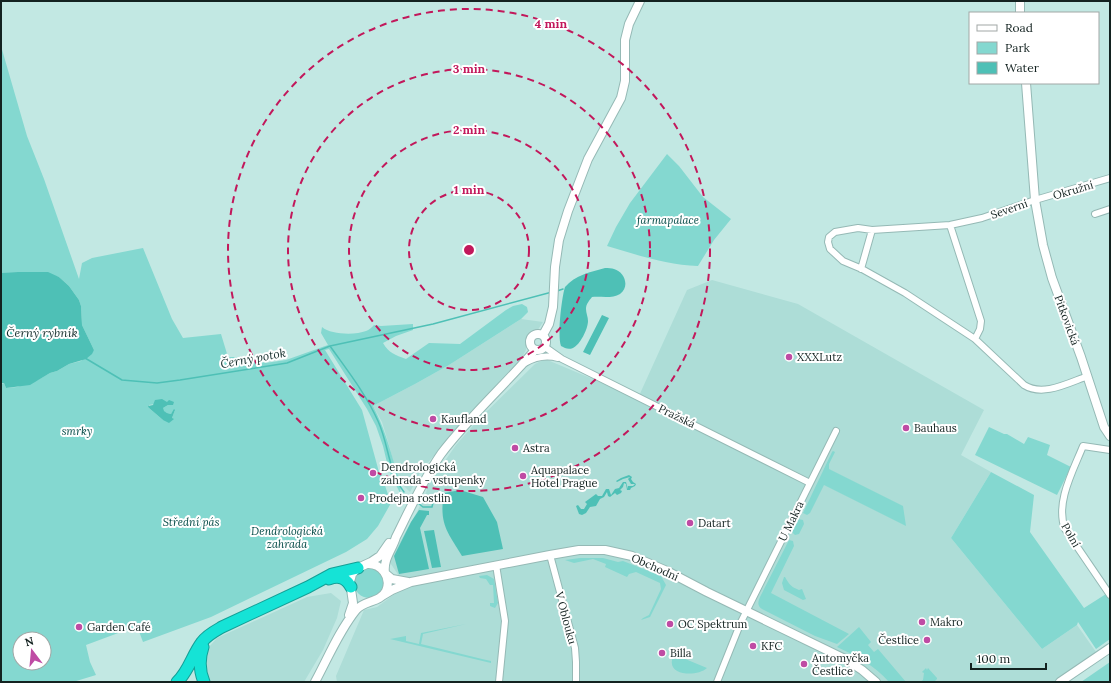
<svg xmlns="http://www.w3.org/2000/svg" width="1111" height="683" viewBox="0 0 1111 683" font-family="Lora,serif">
<rect width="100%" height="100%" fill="#c2e8e3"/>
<path fill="#adddd7" d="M712 280 798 304 984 410 961 455 991 472 951 538 1042 649 1077 625 1101 659 1069 682H337L336 676 364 610 377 607 396 593 399 576 389 561 418 510 426 493 428 485 456 445 478 420 535 364 545 359 638 398 687 290Z
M521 319 543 322 537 331 528 335 526 341V350L520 361 422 469 410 492 401 483 395 468 389 445 382 422 373 406 415 384 449 365Z
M331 593 341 601 337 618 323 650 304 682H210L205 669 206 654 209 647 217 638 307 597Z"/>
<path fill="#84d8d0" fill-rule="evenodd" d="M1 46 27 136 44 179 79 279 82 263 92 258 143 248 172 319 183 338 221 334 228 357H249L265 363 286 360 328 345 321 333 322 327C331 335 356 335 366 331 369 330 372 327 374 325L381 326 413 324V330L396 336 383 343C389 353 395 355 406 359L429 343 460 344 506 310 513 306 522 304 527 307 528 312 521 319 449 365 415 384 373 406C383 425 389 445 395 466 398 478 402 480 400 493L389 471 383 446 376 426 367 409 329 349 325 350 362 410 379 472 381 474 391 503 378 526 367 539 346 552 211 617 143 642 137 626 86 645 90 662 96 675 73 682H1V384L4 383 6 388 17 387 38 380 50 373 57 371 69 364 81 361 94 350 82 325 81 306 79 300 69 286 59 277 39 272 1 273ZM167 402 171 405H168L163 408V411L167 413 171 414 175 410 172 418 163 420 149 408V405ZM20 639H44V663H20Z
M667 154 679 166 703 197 731 219 714 240 698 266C667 265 637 255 607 246L616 227 630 203Z
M989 427 1004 434H1007L1024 444 1028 437 1050 445 1047 455 1071 467 1057 495 975 455Z
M833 451 835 452 829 464V469L903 506 906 526 824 485 810 513 807 515 803 513 832 452Z
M991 472 1034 495 1030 532 1084 608 1106 594 1110 600V639L1096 649 1078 622 1077 625 1042 649 951 538Z
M798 519 803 520 804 524 799 534 795 535 792 532Z
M789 540 793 541 794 546 771 593 849 634 837 644 815 636 762 609C757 606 758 602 760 597Z
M580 558H603L618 562 623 561 661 576 666 585 650 617 641 620 643 618 649 615 661 589 660 583 636 572 629 574 627 577 605 567 606 564 593 559 574 563 565 560Z
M354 583a15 15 0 1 1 30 0a15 15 0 1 1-30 0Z
M487 575 494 579 498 603 495 608 490 606V603H494L493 585H490L486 579 480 578 479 576Z
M784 577H785C789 584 791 587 799 590L802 589 806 599 803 600 784 590 782 583Z
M466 624 423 634 421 644 482 659 491 661V663L390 639 406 636V641L419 644 421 633Z
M859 627 871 642 868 645 874 652 878 649 906 682H889C875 666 857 656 837 647Z
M674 655 678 656 707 668C696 678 663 675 674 655Z
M1110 662V682H1081Z
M926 668 927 670 928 668 937 678V679L934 682H920L923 680 924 673 922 672Z"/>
<path fill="#4ec0b6" d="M605 268C608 268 612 268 614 269 625 272 630 287 620 294 612 299 600 296 592 297 589 301 586 304 586 309 586 313 588 317 588 321 588 329 580 345 573 348 568 350 565 348 561 346 557 336 562 296 565 287 575 275 591 272 605 268Z
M18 272H48L59 277 69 286 79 300 81 306 82 325 94 350 92 354 86 359 69 364 57 371 50 373 30 385 6 388 4 383H1V273Z
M602 315 609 318 590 355 583 352Z
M162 399 167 402 169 400 174 402 173 405H168L163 408 164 411 167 413 171 414 174 409 175 410 172 418 174 419 169 423 163 420 149 408 148 406 153 405 155 400Z
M629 475 632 477 631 479 633 482 636 484 635 486 631 488 630 490H627L626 484 624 483 623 487 620 490 622 491 621 493 617 495 615 493 610 497 608 496 607 492 604 497 600 499 596 506 590 507 586 513 582 515 579 514 576 506 578 505 581 509H584L587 504 585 502 596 494 598 496H602L606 489H609L611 495 615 489 619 488 623 482H626L628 489V486H633L635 484H631L628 479 630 477 623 479 617 482 616 481 621 478Z
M460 490 483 497 497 522 503 549 462 556C449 534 440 526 443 499L434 498V495Z
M419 510 429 511V515H427L420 528 429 569 399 574 394 556 411 522Z
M434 530 441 567 432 568 424 531Z"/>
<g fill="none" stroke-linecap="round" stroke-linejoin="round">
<path stroke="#4ec0b6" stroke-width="1.5" d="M557 291 563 289
M330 346C347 370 366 394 378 421 389 445 388 471 404 492
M85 358 122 380 157 383 180 380 287 363 330 346 433 324 552 292
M418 503 423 507H432L434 498"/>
<g stroke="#95b9b5" stroke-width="8">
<path id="street" d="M1095 214 1110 209
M950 225 981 321 980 329 975 339
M861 269 872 230
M545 347 562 359 810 483
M525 363C535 357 547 355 558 358
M1088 376C1068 383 1043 397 1024 385L975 339 905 293 862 269 843 261 830 249 828 242 829 237 835 232 858 228 872 230 950 225 982 218 1035 200 1110 178
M1110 450 1083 446C1073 471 1055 503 1065 529L1110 595
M550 555 575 648 576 662V682
M496 565 505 621 499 682
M717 682 741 622 836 431"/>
</g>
<g stroke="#95b9b5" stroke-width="10">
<path id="secondary" d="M1020 1V13
M1026 83 1035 200 1043 245 1052 278 1081 357 1104 427 1110 436
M530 342a8 8 0 1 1 16 0a8 8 0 1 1-16 0Z
M543 335 549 324 553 307 555 267 559 240 568 211 588 159 621 98 625 81V40L629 24 640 1
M385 573C383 559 392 550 396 537 410 509 423 480 441 454 469 417 505 385 535 350
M386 574 392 579 408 582
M382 596 392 590 411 582 550 555 579 550H605L632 556 667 571 707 592 845 659 862 670 876 682
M349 615 353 603 350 582 352 574 358 568 371 562 380 556 389 543
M315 682C328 658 339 631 356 610 364 600 380 603 386 591 392 577 381 563 367 564
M1060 682 1110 648"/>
</g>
<g stroke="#149f96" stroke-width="13">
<path id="highway" d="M329 579C339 575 346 578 351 587
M203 647C199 659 199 670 204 682
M177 682C189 671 192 655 202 642 207 635 215 631 222 627L308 587 332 574 358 568"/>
</g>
<use href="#street" stroke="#fff" stroke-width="6"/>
<use href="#secondary" stroke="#fff" stroke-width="8"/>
<use href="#highway" stroke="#15e3d6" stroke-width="11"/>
</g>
<g fill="none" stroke="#c2185b" stroke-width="2" stroke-dasharray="7 5">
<circle cx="469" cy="250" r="60"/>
<circle cx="469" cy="250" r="120"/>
<circle cx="469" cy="250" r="181"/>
<circle cx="469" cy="250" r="241"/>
</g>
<g fill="#bf4ba4" stroke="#fff" stroke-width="1.5">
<circle cx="789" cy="357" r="4"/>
<circle cx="433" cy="419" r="4"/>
<circle cx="906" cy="428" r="4"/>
<circle cx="515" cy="448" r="4"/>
<circle cx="373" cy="473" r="4"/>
<circle cx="523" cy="476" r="4"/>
<circle cx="361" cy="498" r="4"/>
<circle cx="690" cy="523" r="4"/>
<circle cx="922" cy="622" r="4"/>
<circle cx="670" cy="624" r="4"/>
<circle cx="79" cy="627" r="4"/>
<circle cx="927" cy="640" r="4"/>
<circle cx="753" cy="646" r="4"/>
<circle cx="662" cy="653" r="4"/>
<circle cx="804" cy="664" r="4"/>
</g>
<g text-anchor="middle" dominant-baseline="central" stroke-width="4" stroke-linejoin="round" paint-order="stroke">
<g font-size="11" fill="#132220" stroke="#fff">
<text transform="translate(1073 190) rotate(-16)">Okružní</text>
<text transform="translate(1009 209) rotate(-19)">Severní</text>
<text transform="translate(1067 320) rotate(70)">Pitkovická</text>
<text transform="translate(677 416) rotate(26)">Pražská</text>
<text transform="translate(791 521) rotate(-64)">U Makra</text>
<text transform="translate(1071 535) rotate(60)">Polní</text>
<text transform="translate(655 567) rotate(24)">Obchodní</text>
<text transform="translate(566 618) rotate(75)">V Oblouku</text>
</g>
<g font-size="11" font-style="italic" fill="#054c48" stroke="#fff">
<text x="668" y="220">farmapalace</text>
<text x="77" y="431">smrky</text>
<text x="191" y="522">Střední pás</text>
<text x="287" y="531">Dendrologická<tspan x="287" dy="13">zahrada</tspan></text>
</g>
<g font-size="11" fill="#132220" stroke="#fff" text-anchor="start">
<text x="797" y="357">XXXLutz</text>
<text x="441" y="419">Kaufland</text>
<text x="914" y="428">Bauhaus</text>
<text x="523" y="448">Astra</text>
<text x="381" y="467">Dendrologická<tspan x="381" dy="13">zahrada - vstupenky</tspan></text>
<text x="531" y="470">Aquapalace<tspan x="531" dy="13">Hotel Prague</tspan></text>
<text x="369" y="498">Prodejna rostlin</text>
<text x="698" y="523">Datart</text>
<text x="930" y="622">Makro</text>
<text x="678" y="624">OC Spektrum</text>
<text x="87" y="627">Garden Café</text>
<text x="919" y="640" text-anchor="end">Čestlice</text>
<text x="761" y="646">KFC</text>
<text x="670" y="653">Billa</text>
<text x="812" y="658">Automyčka<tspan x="812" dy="13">Čestlice</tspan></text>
</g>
<g font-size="12" font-style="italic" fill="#152e2c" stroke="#fff">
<text x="42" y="332">Černý rybník</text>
<text transform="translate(253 358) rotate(-10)">Černý potok</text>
</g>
</g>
<circle cx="469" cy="250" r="6" fill="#c2185b" stroke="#fff" stroke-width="2"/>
<g font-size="12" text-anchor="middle" font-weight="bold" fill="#c2185b" stroke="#fff" stroke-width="4" stroke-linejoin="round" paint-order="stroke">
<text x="551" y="28">4 min</text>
<text x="469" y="73">3 min</text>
<text x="469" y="134">2 min</text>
<text x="469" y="194">1 min</text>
</g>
<rect width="1111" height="683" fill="none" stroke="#132220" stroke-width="4"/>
<rect x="969" y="12" width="130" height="72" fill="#ffffff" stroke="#a1a7a6"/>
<rect x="977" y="25" width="20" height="6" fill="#ffffff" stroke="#a1a7a6"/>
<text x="1005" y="32" font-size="12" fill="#132220">Road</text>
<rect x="977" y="42" width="20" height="12" fill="#84d8d0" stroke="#a1a7a6"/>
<text x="1005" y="52" font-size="12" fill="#132220">Park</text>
<rect x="977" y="62" width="20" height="12" fill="#4ec0b6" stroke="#a1a7a6"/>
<text x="1005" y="72" font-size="12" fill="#132220">Water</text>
<g transform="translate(32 651) rotate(344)"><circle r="19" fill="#ffffff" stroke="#a1a7a6"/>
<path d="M0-3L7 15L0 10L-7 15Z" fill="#bf4ba4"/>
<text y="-6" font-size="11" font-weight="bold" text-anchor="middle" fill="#132220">N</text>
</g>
<path d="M971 663v6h75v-6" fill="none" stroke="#132220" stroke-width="2"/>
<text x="977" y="663" font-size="12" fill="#132220" stroke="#ffffff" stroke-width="3" paint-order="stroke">100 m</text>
</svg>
